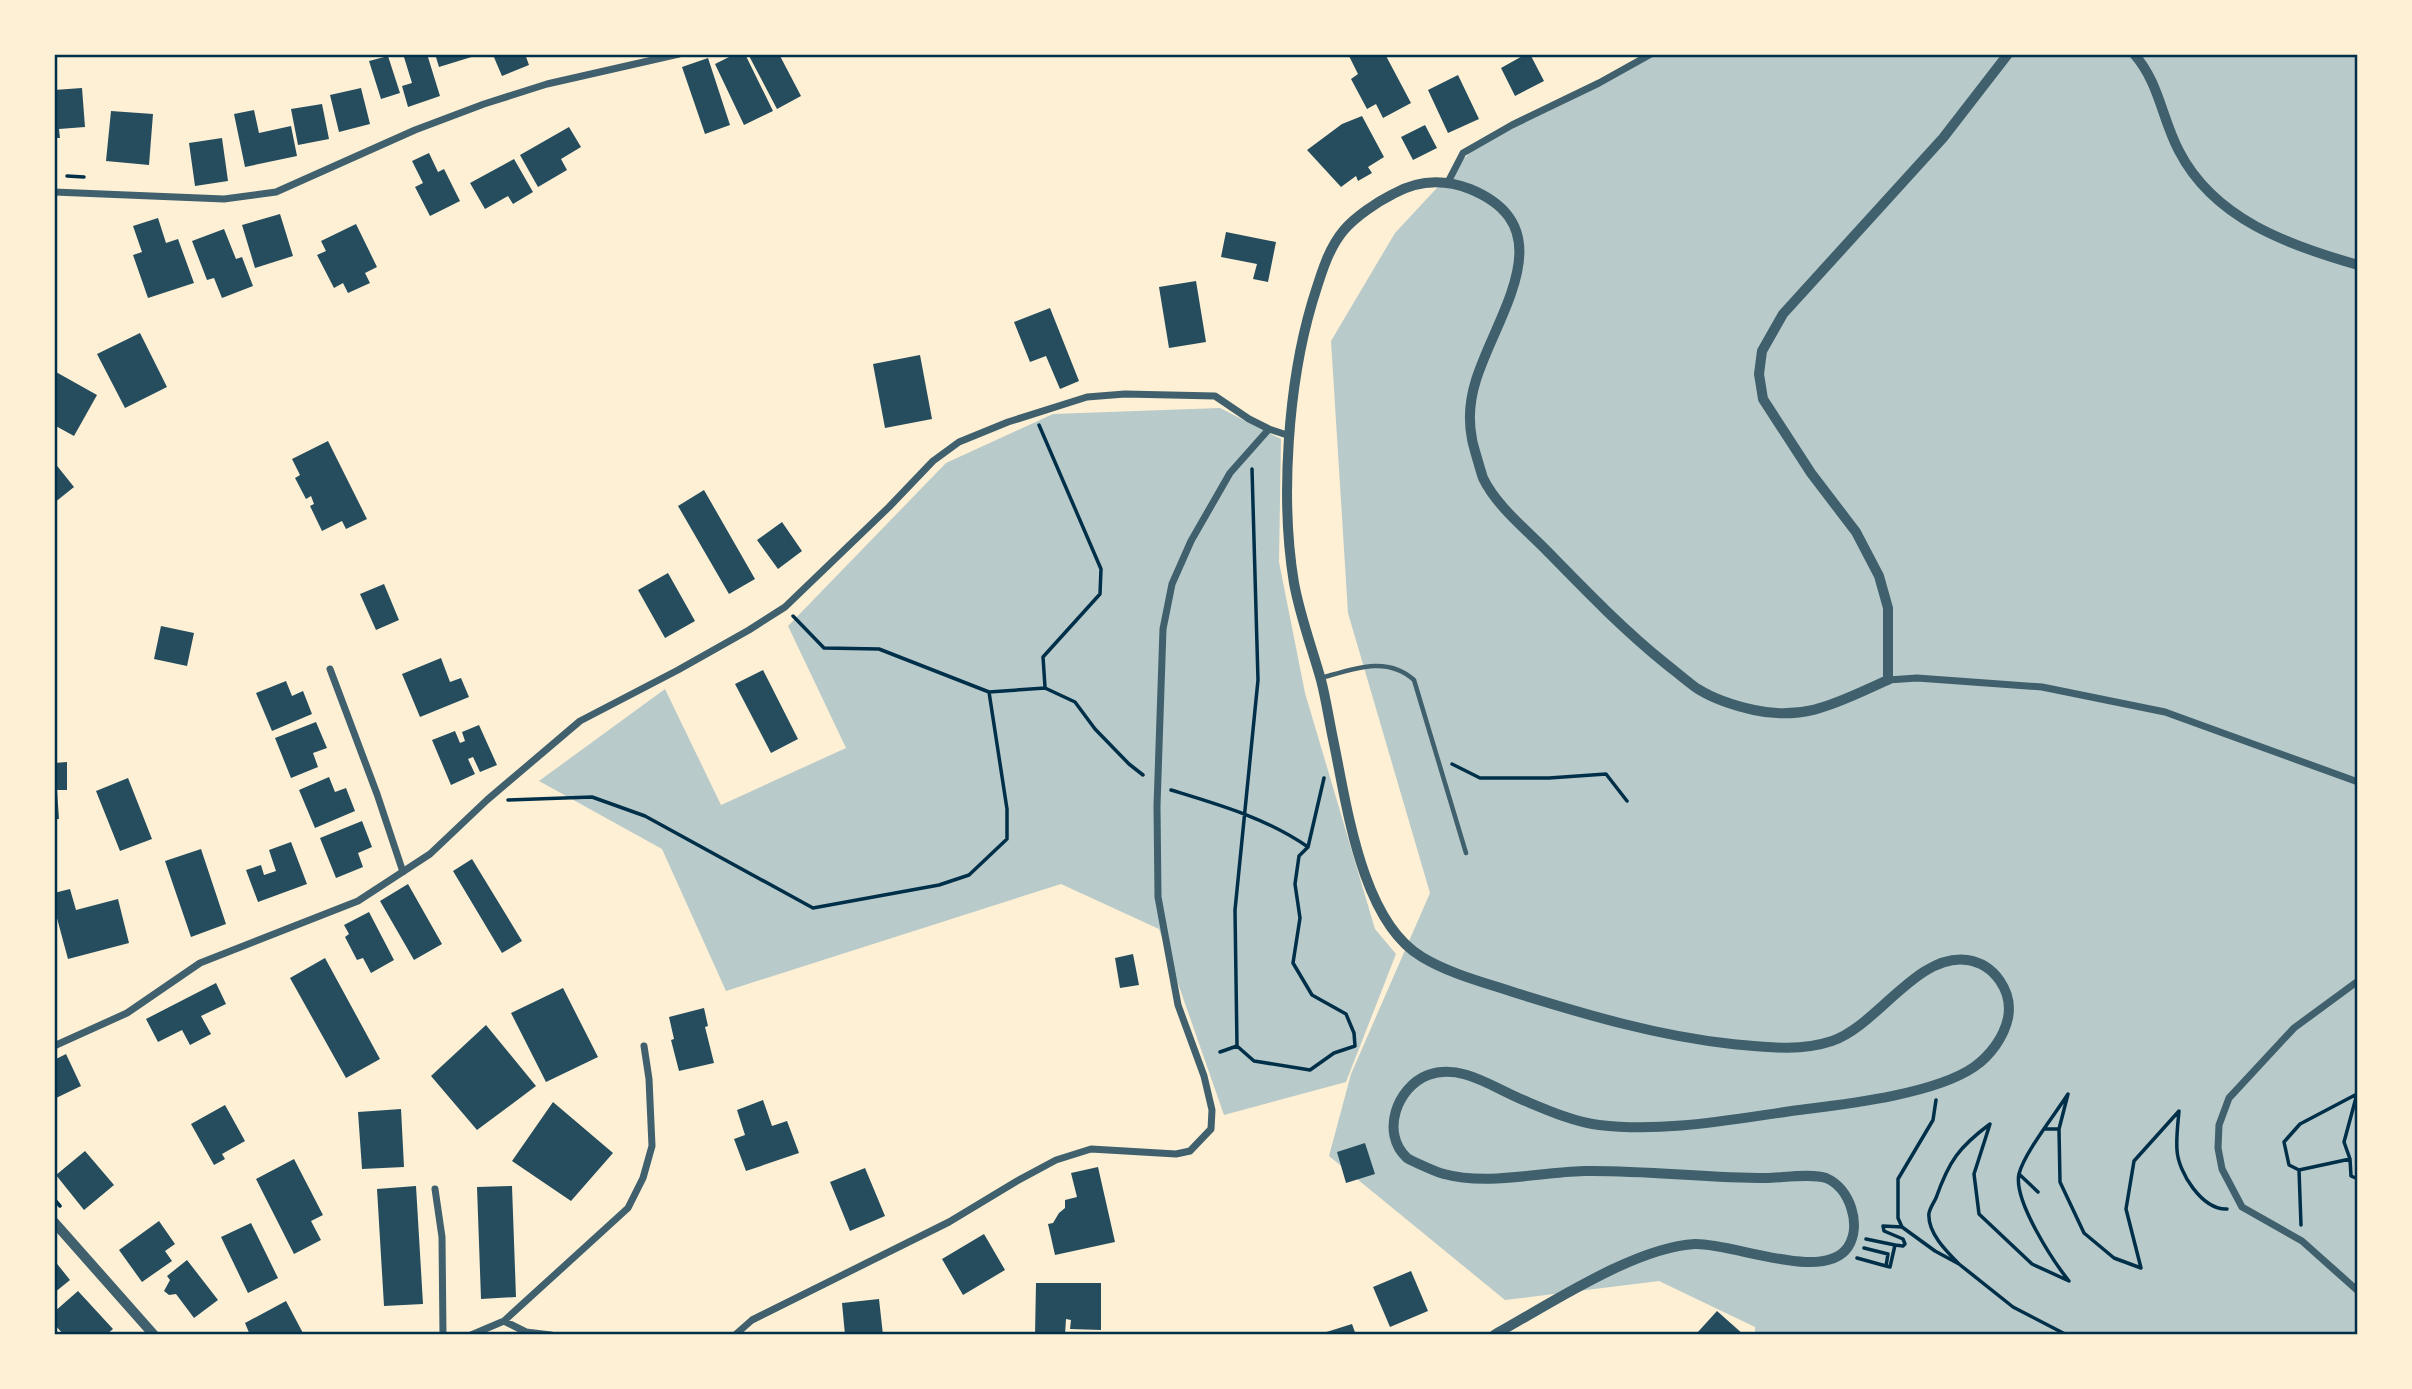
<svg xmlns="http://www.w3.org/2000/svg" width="2412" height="1389" viewBox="0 0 2412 1389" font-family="Ubuntu,sans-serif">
<rect width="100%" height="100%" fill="#fdf0d5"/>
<path fill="#b9caca" d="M1647 54H2358V1335H1755V1327L1659 1281 1505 1300 1329 1156 1351 1074 1430 893 1348 613 1331 341 1395 233 1474 148Z
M1220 408 1281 439 1279 562 1305 693 1375 929 1396 954 1346 1082 1224 1115 1159 929 1061 884 726 991 662 849 539 781 665 689 721 805 846 748 788 626 946 463 1053 414Z"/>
<path fill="#264d5e" d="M403 54H427L440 96 408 107 402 86 412 83Z
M435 54H478V55L439 67Z
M496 54H525L529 65 502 76 493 55Z
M735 54H745L773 111 744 125 715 64Z
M748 54H779L801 96 777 109Z
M1348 54H1385L1411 103 1383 118 1376 104 1367 109 1351 79 1358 74Z
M1526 54H1530L1544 81 1515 96 1501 68Z
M388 56 400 93 381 99 369 61Z
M708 58 730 125 705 134 682 67Z
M1458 75 1479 119 1448 133 1428 90Z
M82 88 85 127 59 129 60 138H54V90Z
M361 88 370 124 339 132 330 95Z
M322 104 329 139 298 145 291 109Z
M254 110 259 133 291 126 297 156 245 167 234 114Z
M111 111 153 114 149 165 106 161Z
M1362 116 1384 157 1368 167 1372 173 1358 181 1356 176 1341 187 1307 150 1342 124Z
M1425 125 1437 148 1413 160 1401 137Z
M569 127 581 147 561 159 567 170 538 187 520 155Z
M222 138 228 181 195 186 189 143Z
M429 153 438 172 444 169 460 201 430 216 415 187 423 183 412 161Z
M514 159 533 192 513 204 508 196 485 209 470 183Z
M280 214 293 256 255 268 242 225Z
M158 218 166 243 178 239 194 283 148 298 133 255 142 252 133 226Z
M356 224 377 267 365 273 370 283 348 293 343 283 334 288 317 255 326 251 321 241Z
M224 229 236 259 242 257 253 286 222 298 214 278 207 280 192 241Z
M1226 232 1276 242 1268 282 1253 279 1257 264 1221 257Z
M1196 281 1206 342 1169 348 1159 287Z
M1050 308 1079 381 1060 389 1046 356 1030 362 1014 322Z
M140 333 167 387 125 408 97 354Z
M920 355 932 419 885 428 873 364Z
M56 372 97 395 74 436 54 425Z
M328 441 367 519 346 529 342 521 322 531 310 506 314 504 311 496 306 499 295 478 300 475 292 459Z
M54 462 74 487 54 503Z
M704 490 755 579 729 594 678 506Z
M782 522 802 551 778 569 757 540Z
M668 573 695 621 665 638 638 590Z
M384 584 399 620 376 630 360 594Z
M161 626 194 633 187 666 154 659Z
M441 658 450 682 461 678 469 697 420 717 402 674Z
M763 670 798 739 771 753 735 684Z
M286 681 292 696 303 691 312 714 272 731 256 693Z
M316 722 327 748 313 753 318 767 291 778 275 738Z
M479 725 497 765 480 772 473 757 468 759 475 774 451 785 432 740 455 731 460 743 465 741 462 732Z
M67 762V790H57L59 819H54V763Z
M329 777 335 792 346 788 355 811 315 828 299 790Z
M128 778 152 839 120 851 96 791Z
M362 821 372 847 358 853 363 867 336 878 320 838Z
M291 842 307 884 258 902 246 870 261 865 264 875 276 871 269 850Z
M201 849 226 924 191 937 165 861Z
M472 859 522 941 502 953 453 871Z
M408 884 442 944 414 960 380 901Z
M70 889 76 910 118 899 129 943 68 959 54 907V893Z
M369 912 394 960 371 973 363 958 357 960 345 937 349 934 344 925Z
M1133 954 1139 985 1120 988 1115 958Z
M325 958 380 1059 346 1078 290 978Z
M216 983 226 1004 201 1016 211 1034 190 1045 182 1030 158 1042 146 1019Z
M563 988 598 1057 546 1082 511 1013Z
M704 1008 708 1026 705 1027 714 1063 679 1071 671 1040 674 1039 669 1017Z
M486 1025 536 1086 477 1130 431 1076Z
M66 1054 81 1086 54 1099V1060Z
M763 1100 772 1126 787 1121 799 1153 746 1171 734 1139 745 1135 737 1110Z
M553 1102 613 1153 571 1201 512 1161Z
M225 1105 245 1141 222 1154 225 1159 214 1165 191 1124Z
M401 1109 404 1167 362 1169 358 1112Z
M1365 1143 1375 1174 1346 1183 1337 1152Z
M85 1151 114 1185 84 1210 56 1175Z
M294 1159 323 1215 311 1221 321 1240 294 1254 256 1179Z
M1098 1167 1115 1242 1055 1255 1048 1224 1053 1223 1059 1213 1065 1208V1200L1077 1197 1071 1173Z
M865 1168 885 1216 850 1231 830 1182Z
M416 1186 423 1304 384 1306 377 1189Z
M512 1186 516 1297 481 1299 477 1187Z
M159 1221 175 1244 165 1251 172 1261 142 1282 119 1250Z
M251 1223 278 1278 248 1293 221 1237Z
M984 1234 1005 1270 963 1295 942 1259Z
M54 1260 70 1280 54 1293Z
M187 1260 218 1300 194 1318 176 1294 169 1295 164 1291 170 1280 167 1276Z
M1411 1271 1428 1311 1390 1327 1373 1287Z
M1036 1283H1101V1330L1070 1329 1071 1320 1066 1319 1065 1335H1035Z
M78 1291 113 1329 106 1335H64L54 1324V1312Z
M879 1299 883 1335H845L842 1303Z
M286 1301 304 1335H250L245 1323Z
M1717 1311 1744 1335 1697 1333Z
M1352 1324 1356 1335H1320V1334Z"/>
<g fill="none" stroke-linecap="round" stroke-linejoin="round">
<path stroke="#003049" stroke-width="3.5" d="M67 176 84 177
M1039 425 1101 569 1100 594 1043 657 1045 687
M1252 469 1258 680 1235 910 1237 1046 1254 1061 1310 1070 1334 1053 1355 1046 1354 1033 1346 1014 1312 995 1293 963 1300 918 1295 884 1299 856 1308 847 1324 778
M989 692 1045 688 1075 702 1095 729 1129 764 1143 775
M1452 764 1480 778H1549L1606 774 1627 801
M1171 790C1220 805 1266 818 1308 847
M508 800 592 797 645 816 813 908 939 885 969 875 1007 839V809L989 692 879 649 824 648 793 616
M1220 1052 1237 1046
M2045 1129H2059
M2299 1170 2350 1159
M2019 1174 2038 1192
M54 1199 60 1206
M2301 1225 2299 1170 2289 1165 2284 1142 2300 1124 2357 1094 2344 1142 2350 1159 2351 1176 2358 1179
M1902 1227 1898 1218V1179L1933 1120 1936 1100
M1866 1239 1895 1245
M1864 1248 1888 1254 1886 1266 1890 1267 1895 1245 1903 1246 1905 1244 1903 1239 1884 1231 1883 1226 1902 1227 1935 1251 1959 1264 2013 1307 2067 1335
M1857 1258 1886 1266
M1959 1264C1946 1251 1927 1232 1929 1213 1930 1208 1934 1202 1936 1198 1949 1161 1959 1147 1990 1124L1974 1174 1979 1214 2032 1264 2069 1281C2053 1261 2013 1200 2019 1174 2024 1153 2056 1113 2068 1094L2059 1129 2060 1182 2084 1233 2114 1258 2141 1268 2126 1209 2134 1161 2179 1111C2178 1123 2176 1137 2177 1150 2178 1172 2202 1210 2227 1209"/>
<path stroke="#3f606c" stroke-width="4.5" d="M1321 678C1353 669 1387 655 1414 680L1466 853"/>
<path stroke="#3f606c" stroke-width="7" d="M1448 182 1463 153 1512 125 1599 83 1651 54
M54 192 224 199 276 192 415 130 484 104 547 84 679 54
M330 669 377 794 403 872
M1888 680 1917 678 2042 687 2165 712 2358 782
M2358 981 2294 1028 2229 1098 2219 1125 2218 1148 2222 1169 2242 1207 2302 1241 2358 1291
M54 1046 127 1013 200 963 358 901 430 854 487 800 580 721 678 670 749 630 785 607 889 507 933 461 959 442 1008 422 1087 397 1125 394 1215 396 1249 419 1269 429 1290 436
M435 1189 442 1237 443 1335
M504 1321 526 1332 551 1335
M471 1335 504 1321 628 1208 643 1178 652 1146 649 1079 644 1046
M735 1335 752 1320 949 1222 1017 1181 1056 1160 1091 1149 1176 1154 1190 1151 1211 1129 1212 1110 1204 1076 1178 1005 1158 897 1157 806 1163 629 1172 584 1191 541 1230 473 1269 429"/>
<path stroke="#3f606c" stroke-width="10" d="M2134 54C2159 82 2162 119 2179 151 2214 219 2288 245 2358 265
M54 1222 154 1335
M1494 1335C1548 1305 1635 1247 1695 1244 1734 1243 1824 1283 1848 1247 1862 1225 1850 1188 1826 1178 1812 1173 1781 1178 1766 1178 1705 1178 1645 1170 1584 1171 1539 1172 1488 1186 1444 1174 1438 1173 1412 1161 1407 1158 1380 1133 1397 1087 1428 1075 1462 1063 1493 1088 1523 1100 1547 1110 1574 1122 1599 1125 1665 1133 1733 1119 1799 1110 1847 1104 1935 1094 1974 1067 1990 1056 2004 1037 2008 1018 2013 992 1995 964 1967 960 1917 953 1877 1026 1832 1041 1799 1052 1765 1047 1732 1044 1658 1036 1587 1015 1516 993 1486 983 1450 974 1422 957 1361 921 1347 805 1333 739 1329 720 1326 699 1321 680 1312 648 1300 616 1294 583 1280 499 1288 384 1312 303 1320 278 1327 250 1344 230 1355 217 1377 202 1393 194 1418 180 1444 179 1470 189 1566 228 1496 315 1476 380 1470 399 1468 419 1472 439 1472 442 1482 475 1483 478 1497 507 1527 530 1549 553 1587 592 1624 630 1666 664 1669 666 1695 688 1698 689 1714 699 1736 706 1754 710 1807 722 1842 700 1888 680V608L1879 576 1856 532 1811 473 1763 399 1759 374 1762 351 1783 314 1943 138 2008 54"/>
</g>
<rect width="2412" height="1389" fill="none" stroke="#fdf0d5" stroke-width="112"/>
<rect x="56" y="56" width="2300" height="1277" fill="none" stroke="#003049" stroke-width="2.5"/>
</svg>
